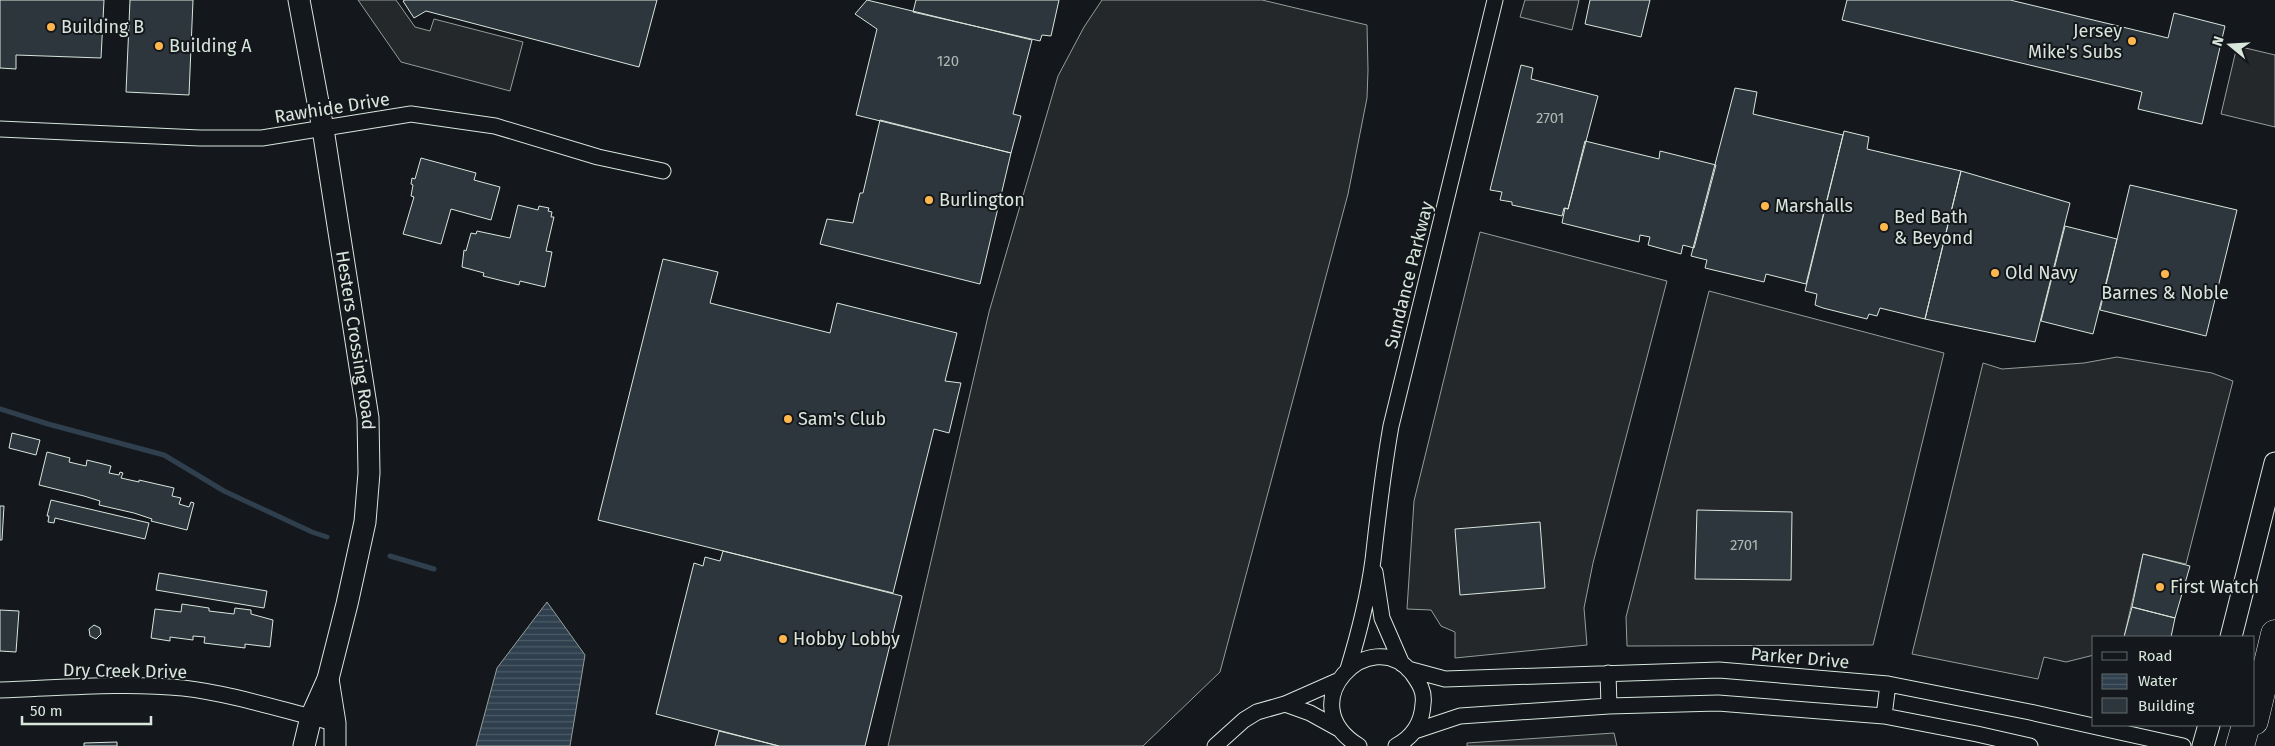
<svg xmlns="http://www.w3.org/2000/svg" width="2275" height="746" viewBox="0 0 2275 746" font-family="'Fira Sans',sans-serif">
<defs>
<pattern id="water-rules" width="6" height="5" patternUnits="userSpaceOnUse" patternTransform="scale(1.25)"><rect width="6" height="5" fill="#2f3f4d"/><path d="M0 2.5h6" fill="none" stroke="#4c5b66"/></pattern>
</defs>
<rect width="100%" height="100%" fill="#14181c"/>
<path fill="#24282b" stroke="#939e99" d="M358 0H396L415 27 430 31 434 19 523 42 510 91 401 62Z
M1102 0H1262L1367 25 1368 70 1367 98 1348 194 1220 672 1143 746H888L989 312 1058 76 1084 27Z
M1525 0H1579L1572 30 1520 17Z
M2237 46 2275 55V127L2221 114Z
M1480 232 1667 281 1593 563 1584 608 1587 645 1455 658V632L1441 626 1431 610 1407 609 1414 501Z
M1709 291 1944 353 1873 645 1627 646 1626 617Z
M2117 357 2212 373 2233 381 2186 564 2143 554 2124 637H2094V655L2066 662 2044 657 2038 679 1912 654 1983 363 2002 369 2084 363Z
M1614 733 1617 746H1467V743Z"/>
<path fill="url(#water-rules)" stroke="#939e99" d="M547 602 585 655 570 746H476L497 668Z"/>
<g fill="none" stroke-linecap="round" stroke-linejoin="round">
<path stroke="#2f3f4d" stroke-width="5" d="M0 409 48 424 164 455 224 491 312 532 327 537
M390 556 434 569"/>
</g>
<path fill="#2c363c" stroke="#d8e6dc" d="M0 0H104L101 58 16 55V69L0 68Z
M130 0H193L189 95 126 92Z
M405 0H657L639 67 426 11 414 18 403 1Z
M867 0 1032 40 1013 114 1021 116 1011 153 856 115 877 29 855 14Z
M916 0H1059L1051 36 1042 35 1040 41 913 12Z
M1590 0H1650L1641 37 1585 24Z
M1847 0H2010L2168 38 2174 13 2225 26 2202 124 2138 109 2142 92 1842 20Z
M1521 65 1533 68 1531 79 1598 96 1568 209 1564 208 1562 216 1512 205V202L1500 200 1502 192 1490 190Z
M1735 88 1757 92 1753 114 1843 135 1806 284 1766 274 1764 282 1705 268 1707 260 1691 256Z
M880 120 1011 153 980 284 820 244 827 219 853 223 860 193H863Z
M1844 131 1869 137 1867 149 1961 171 1925 319 1880 308 1877 316 1869 314 1867 319 1823 308 1815 305 1817 294 1805 291Z
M1585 141 1659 159 1660 151 1716 165 1694 248 1683 245 1681 254 1648 245 1650 237 1640 235 1639 242 1562 223 1565 208 1568 209Z
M421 158 476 173 474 180 500 187 491 220 451 209 441 244 403 234 414 197 411 196 413 185 411 184 412 178 415 179Z
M1961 171 2070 203 2035 342 1925 319Z
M2130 185 2237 210 2206 336 2100 310Z
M518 205 538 210 539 206 549 208 548 211 552 212 551 217H554L546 251 552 252 545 287 520 281 519 285 483 276 484 273 462 267 464 250 466 251 471 233 476 234 477 231 510 238Z
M2065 226 2117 239 2093 334 2041 321Z
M663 259 718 272 710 303 830 333 837 303 957 333 945 381 961 383 949 433 934 429 893 593 598 520Z
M12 433 40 440 36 455 9 448Z
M47 452 70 458 69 462 86 466 87 460 111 466 109 473 119 475 120 472 123 473 121 478 139 482V480L174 488 172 496 181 498 179 504 189 507 191 502 194 503 187 530 151 521 152 519 134 513 99 505 100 501 84 496 39 485Z
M51 500 149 523 145 539 55 518 54 523 48 522 49 516H47Z
M0 506H4L2 540H0Z
M1697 510 1792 512 1791 580 1695 579Z
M1540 522 1545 588 1460 595 1455 529Z
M723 551 902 596 865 746H779L656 714 694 563 703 566 705 557 720 561Z
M2143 554 2190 566 2175 618 2132 607Z
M159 573 267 591 264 608 156 590Z
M182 604 209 608V611L234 614 235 608 251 610V614L273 620 270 647 245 644V648L204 643 205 637 193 636V640L170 637V641L151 638 155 609 181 612Z
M2132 607 2175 618 2171 637H2124Z
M0 610 19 611 16 652 0 651Z
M94 625 100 628 101 634 96 639 90 636 89 629Z
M719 731 779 746H715Z
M117 742V746H84V743Z"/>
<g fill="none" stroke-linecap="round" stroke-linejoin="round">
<g stroke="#d8e6dc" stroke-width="17">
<path id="street" d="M0 129 200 138H262L411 114 495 126 598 157 663 171
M1375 572 1382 618 1402 664
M1348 669C1359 633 1368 597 1373 560 1378 515 1383 471 1391 426L1495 0
M1408 669 1445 679 1719 670 1888 684 2030 712 2183 746
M1608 673 1609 706
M0 690C60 688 124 682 183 688 234 694 285 711 335 723
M1285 704 1310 713 1339 729
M1884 716 1888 684
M1415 731 1460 716 1609 706 1718 703 1884 716 1977 734 2030 746
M1215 746 1244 720 1257 712 1285 704 1337 681
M1359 746C1289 703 1371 622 1412 673 1419 683 1425 691 1423 704 1422 723 1413 737 1396 746"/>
</g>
<g stroke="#d8e6dc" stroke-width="23">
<g id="secondary">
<path id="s1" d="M299 0 323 129 368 418 369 473 365 522 347 604 328 679 311 717 304 746"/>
<path d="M2231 637 2275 463"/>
<path d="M328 679 335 723V746"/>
<path d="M2203 746 2209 725"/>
</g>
</g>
<g stroke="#d8e6dc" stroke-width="29">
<path id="highway" d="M2254 721 2275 634
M2240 746 2246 725"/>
</g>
<use href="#street" stroke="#14181c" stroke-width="15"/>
<use href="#secondary" stroke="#14181c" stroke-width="21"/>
<use href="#highway" stroke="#14181c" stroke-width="28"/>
</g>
<g fill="#ffb74d" stroke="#14181c" stroke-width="2">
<circle cx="51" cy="27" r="5"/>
<circle cx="2132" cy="41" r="5"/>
<circle cx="159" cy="46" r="5"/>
<circle cx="929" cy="200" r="5"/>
<circle cx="1765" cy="206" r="5"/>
<circle cx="1884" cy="227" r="5"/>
<circle cx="1995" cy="273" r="5"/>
<circle cx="2165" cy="274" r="5"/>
<circle cx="788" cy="419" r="5"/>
<circle cx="2160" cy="587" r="5"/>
<circle cx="783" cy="639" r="5"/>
</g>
<g text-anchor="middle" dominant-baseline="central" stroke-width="4" stroke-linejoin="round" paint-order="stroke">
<g font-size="15" fill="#adbab4">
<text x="948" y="61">120</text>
<text x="1550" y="118">2701</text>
<text x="1744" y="545">2701</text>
</g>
<g font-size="18" fill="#d8e6dc" stroke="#14181c" text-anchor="start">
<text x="61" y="27">Building B</text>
<text x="2122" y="31" text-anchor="end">Jersey<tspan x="2122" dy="21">Mike's Subs</tspan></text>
<text x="169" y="46">Building A</text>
<text x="939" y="200">Burlington</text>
<text x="1775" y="206">Marshalls</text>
<text x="1894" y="217">Bed Bath<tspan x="1894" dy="21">&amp; Beyond</tspan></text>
<text x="2005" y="273">Old Navy</text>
<text x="2165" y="293" text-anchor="middle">Barnes &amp; Noble</text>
<text x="798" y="419">Sam's Club</text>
<text x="2170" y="587">First Watch</text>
<text x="793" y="639">Hobby Lobby</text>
</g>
<g font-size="18" fill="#d8e6dc" stroke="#14181c">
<text transform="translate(332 108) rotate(-9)">Rawhide Drive</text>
<text transform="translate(1409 275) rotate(-76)">Sundance Parkway</text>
<text stroke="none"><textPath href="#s1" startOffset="345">Hesters Crossing Road</textPath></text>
<text transform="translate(1800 658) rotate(5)">Parker Drive</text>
<text transform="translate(125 671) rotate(1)">Dry Creek Drive</text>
</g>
</g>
<rect x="2092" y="636" width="162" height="90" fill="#14181c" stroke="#626a69"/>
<rect x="2102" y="652" width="25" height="8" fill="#14181c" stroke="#626a69"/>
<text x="2138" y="661" font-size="15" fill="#d8e6dc">Road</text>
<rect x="2102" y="674" width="25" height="15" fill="url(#water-rules)" stroke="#626a69"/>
<text x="2138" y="686" font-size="15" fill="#d8e6dc">Water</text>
<rect x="2102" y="698" width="25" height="15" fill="#2c363c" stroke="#626a69"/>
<text x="2138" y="711" font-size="15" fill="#d8e6dc">Building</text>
<g transform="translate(2230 45) rotate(288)" stroke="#14181c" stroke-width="4" paint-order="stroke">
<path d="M0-4L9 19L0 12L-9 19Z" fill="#d8e6dc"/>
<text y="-8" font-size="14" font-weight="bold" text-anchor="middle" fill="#d8e6dc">N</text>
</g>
<path d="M22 716v8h129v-8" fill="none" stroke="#d8e6dc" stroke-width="2.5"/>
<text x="30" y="716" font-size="15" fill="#d8e6dc" stroke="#14181c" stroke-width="4" paint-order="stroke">50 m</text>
</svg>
